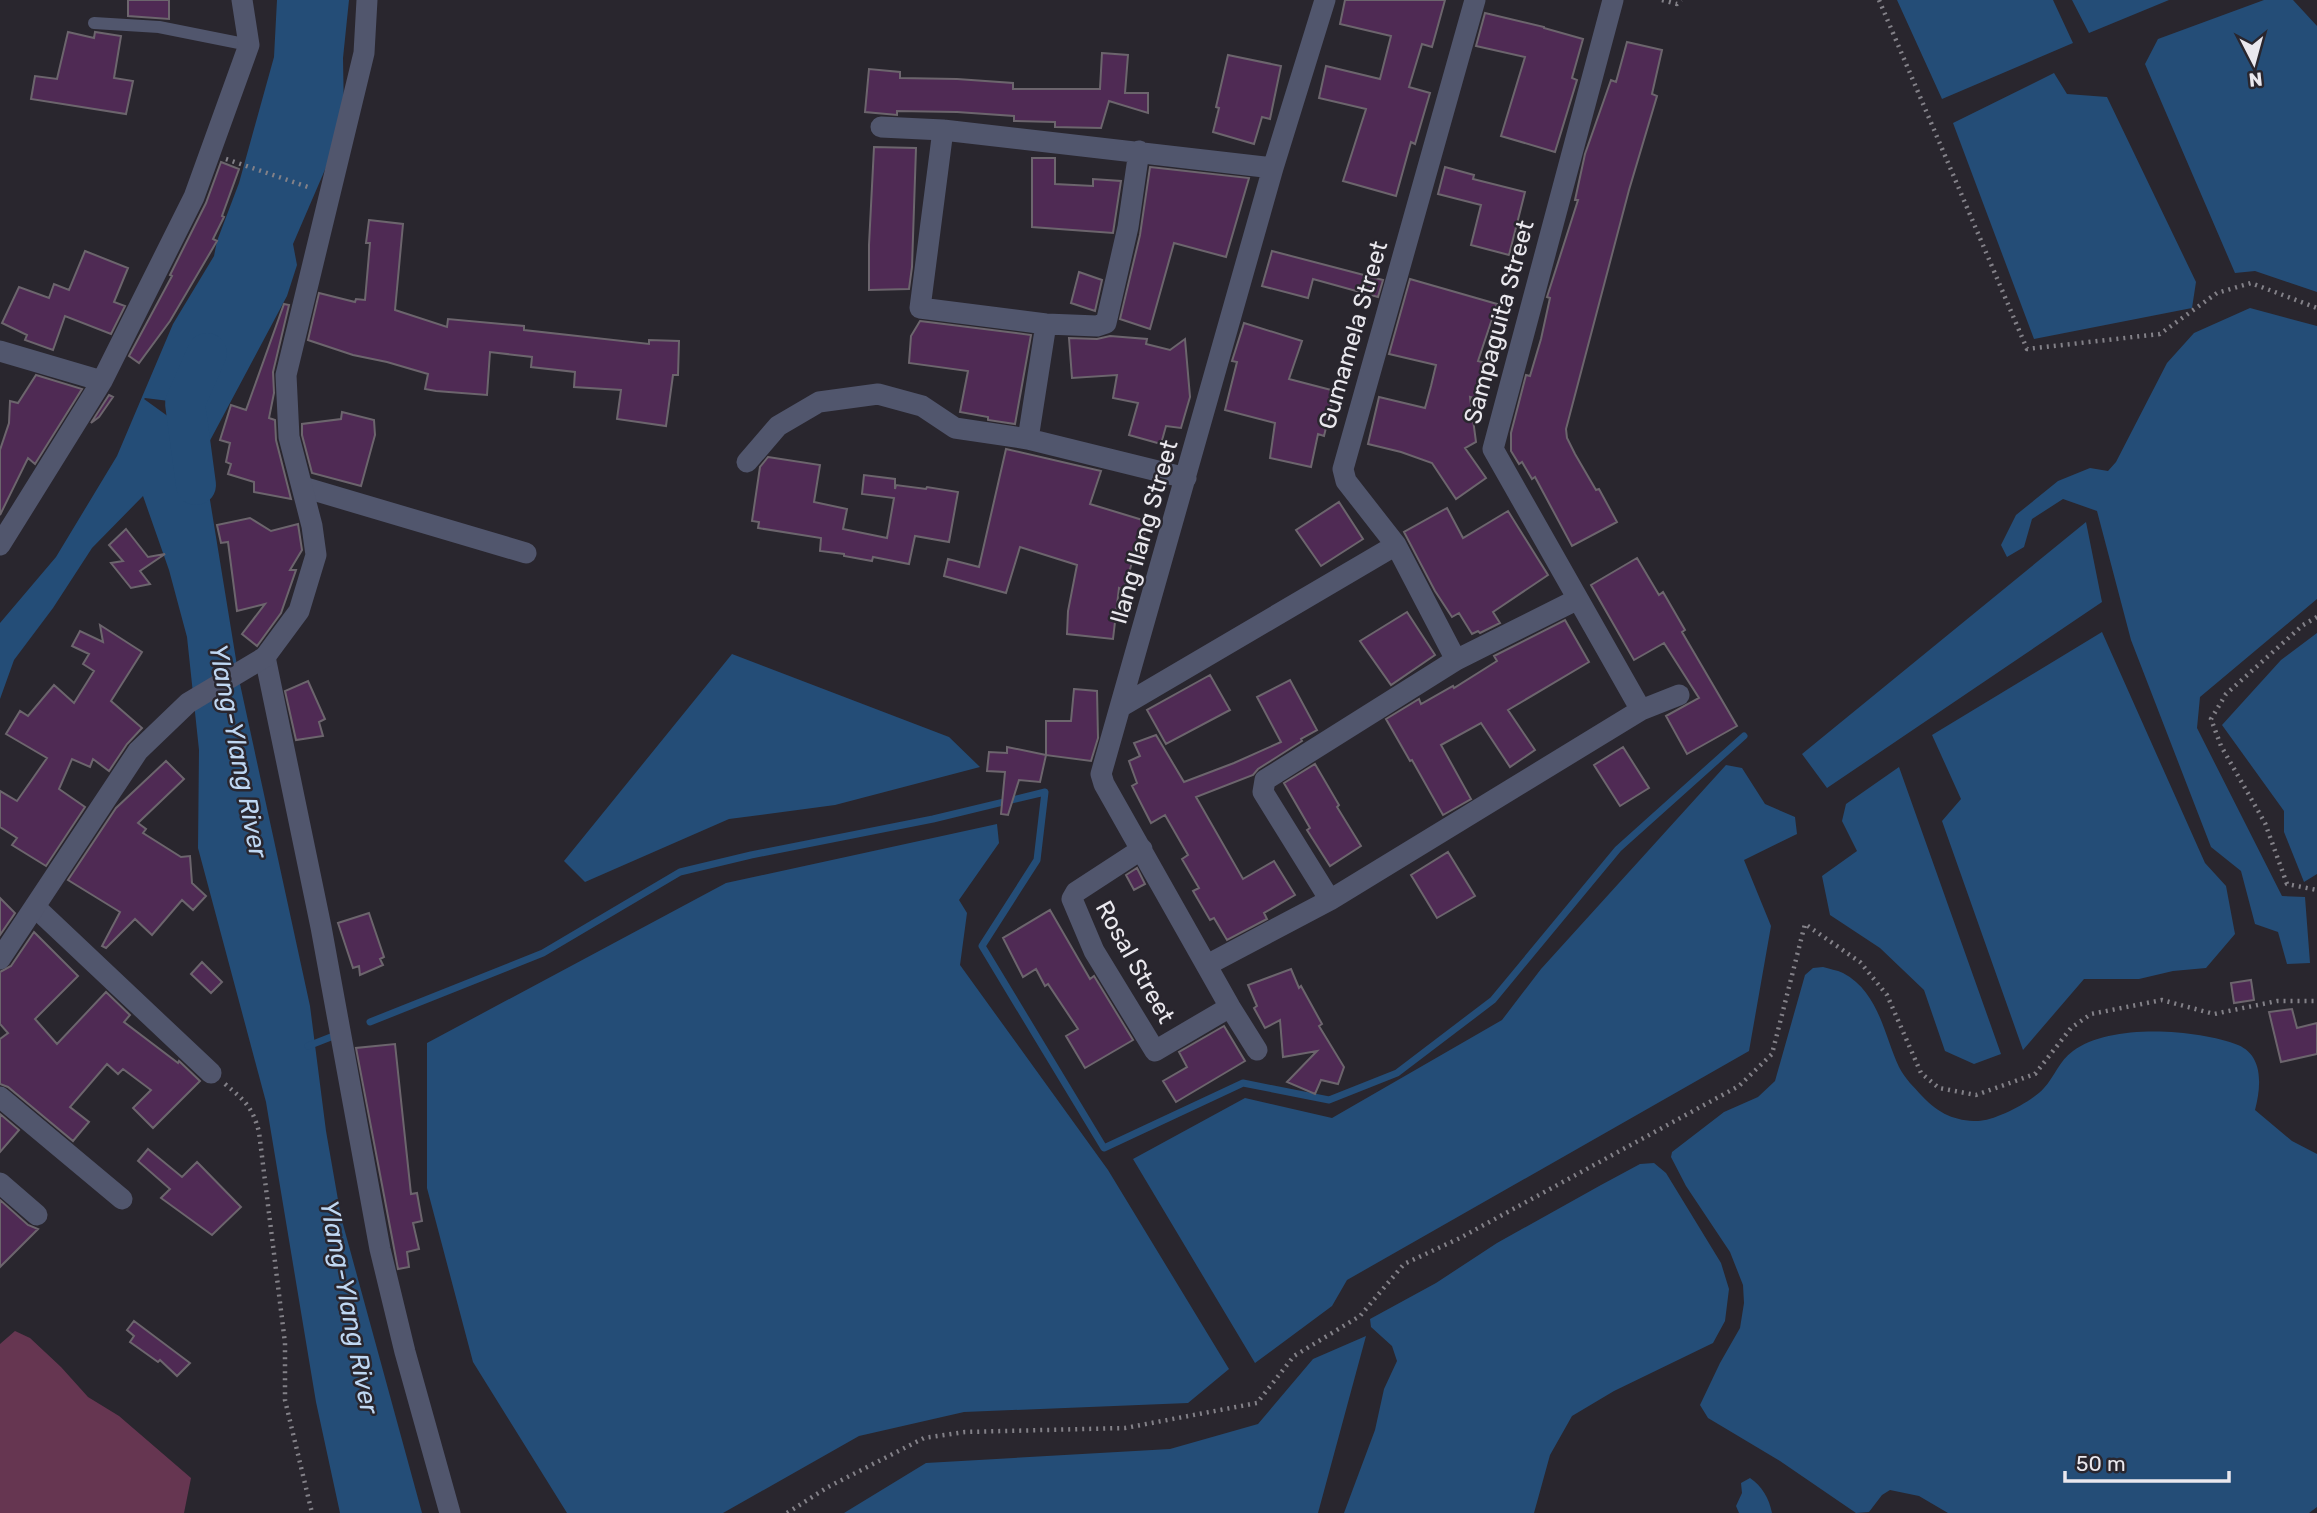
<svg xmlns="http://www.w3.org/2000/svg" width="2317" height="1513" viewBox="0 0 2317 1513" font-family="Rubik,sans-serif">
<rect width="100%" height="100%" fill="#29262e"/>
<path fill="#663651" d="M15 1331 30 1338 61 1367 88 1397 119 1416 191 1478 184 1513H0V1344Z"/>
<path fill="#244d77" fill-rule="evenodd" d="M277 0H349L343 58 344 117 327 165 293 244 297 265 287 296 206 448 209 494 240 684 310 1006 326 1131 341 1217 422 1513H340L316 1402 266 1102 198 848 199 750 187 637 169 570 143 496 92 548 53 608 14 660 0 699V623L56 557 117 456 173 324 214 256 217 241 239 183 274 57ZM145 398 185 403 205 443 144 399Z
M1897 0H2053L2073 43 1942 99Z
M2072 0H2169L2089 33Z
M2264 0H2293L2317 26V292L2255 271 2235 273 2145 64 2158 39Z
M2054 73 2067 94 2107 97 2196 282 2192 308 2034 339 1953 123Z
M2250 308 2317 326V599L2200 697 2197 728 2282 896 2305 897 2310 963 2287 964 2278 932 2255 924 2241 871 2211 847 2131 640 2097 511 2063 499 2032 519 2024 547 2007 557 2001 545 2016 515 2058 481 2090 468 2108 471 2116 462 2167 363 2194 333Z
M2086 522 2102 602 1827 788 1802 754Z
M2102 632 2205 863 2226 886 2235 934 2206 968 2173 971 2139 979H2084L2023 1050 1942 821 1961 799 1932 735Z
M2317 633V874L2304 882 2284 832V811L2222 725 2281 660Z
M732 654 949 737 980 767 835 805 729 819 585 882 564 861Z
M1726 765 1742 768 1765 804 1795 817 1797 834 1744 860 1771 926 1749 1051 1347 1280 1332 1306 1255 1363 1133 1159 1245 1098 1332 1118 1502 1020 1541 969Z
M1899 767 2001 1054 1974 1064 1945 1051 1924 990 1880 948 1830 915 1822 876 1857 851 1842 821 1846 804Z
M997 824 999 843 959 900 967 913 960 965 1108 1170 1229 1369 1188 1403 964 1412 859 1436 723 1513H567L473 1362 427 1188V1043L726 883Z
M1823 967C1829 969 1837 970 1843 973 1879 992 1884 1035 1899 1067 1905 1079 1914 1087 1922 1096 1939 1114 1955 1121 1978 1121 1995 1121 2033 1101 2044 1088 2055 1076 2059 1061 2073 1051 2110 1023 2197 1029 2238 1045 2264 1056 2261 1087 2255 1110L2292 1141 2317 1154V1507L2309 1513H1948L1919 1496 1890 1490 1882 1495 1869 1512 1856 1513 1780 1461 1708 1418 1700 1405 1720 1363 1740 1328 1744 1303 1743 1285 1730 1252 1686 1186 1671 1157 1672 1152 1724 1112 1758 1097 1775 1081 1805 975 1813 968Z
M1654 1163 1666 1173 1721 1263 1729 1289 1725 1321 1713 1343 1614 1391 1572 1416 1550 1455 1534 1513H1344L1375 1430 1384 1389 1397 1361 1392 1346 1371 1327 1370 1319 1436 1283 1497 1243 1601 1185 1640 1164Z
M1366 1336 1318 1513H844L926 1463 1170 1449 1258 1424 1313 1359Z
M1750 1478C1762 1486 1769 1498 1772 1513H1739L1736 1506 1742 1493 1741 1483Z"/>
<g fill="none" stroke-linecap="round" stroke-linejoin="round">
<path stroke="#244d77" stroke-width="7" d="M370 1022 543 953 680 872 751 855 933 819 1045 792 1037 860 982 946 1104 1148 1243 1083 1329 1100 1397 1073 1493 1000 1618 849 1744 736
M308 1046 336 1035"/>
<path stroke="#244d77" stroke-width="40" d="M196 485 185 403 207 353"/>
</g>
<path fill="#4f2a54" stroke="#6c656d" stroke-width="2" d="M128 0H169V19L128 16Z
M1345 0H1445L1432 47 1422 44 1409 87 1430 93 1415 144 1411 142 1396 196 1343 181 1366 109 1319 98 1326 66 1380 79 1391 36 1340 24Z
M1485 13 1544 27V28L1583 39 1572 78 1577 80 1555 152 1501 136 1525 57 1476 46Z
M68 32 94 38 95 32 121 36 114 78 133 81 126 114 31 99 35 76 57 79Z
M1627 42 1662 50 1652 94 1657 96 1629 190 1566 429 1567 438 1575 454 1596 490 1599 489 1617 522 1572 546 1535 477 1532 479 1522 462 1519 464 1511 451V433L1526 375 1530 376 1541 339 1550 298 1547 297 1578 200H1575L1585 154 1611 80 1616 82Z
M1102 53 1128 55 1125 93H1148V113L1109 101 1101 128 1055 127V122L1014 121V116L957 112 897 111V115L865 112 869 69 900 72V78L957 79 1013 83V89H1100Z
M1228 55 1281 66 1270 119 1262 117 1254 144 1213 132 1219 108 1216 107Z
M874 147 916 148 912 267 909 289 869 290V245Z
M1032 158H1055V184L1093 186V179L1121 181 1113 233 1032 227Z
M221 162 239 169 222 216 224 217 213 239 217 241 170 321 139 363 129 356 172 276 170 275 206 203Z
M1150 167 1249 178 1226 257 1174 243 1150 329 1120 319 1140 235Z
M1445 167 1474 175 1473 179 1525 192 1509 255 1471 245 1481 205 1438 194Z
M369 220 403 224 395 310 447 327 448 319 524 326V330L649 344V340L679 341 678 375H673L666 426 617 419 621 390 574 387 575 372 531 367 532 357 490 352 487 395 436 391 425 389 428 374 387 362 353 355 308 340 319 293 355 302 356 299 365 300 370 243H366Z
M85 251 128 268 114 302 125 306 111 334 65 316 53 350 25 340 27 335 2 323 19 287 49 298 54 284 69 290Z
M1272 251 1383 280 1378 297 1313 279 1308 298 1262 286Z
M1079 272 1102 280 1095 311 1071 303Z
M1410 279 1497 304 1478 361 1486 363 1477 399 1470 397 1476 442 1465 448 1486 478 1456 499 1432 463 1401 452 1368 444 1379 397 1425 408 1431 386 1436 365 1389 354Z
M284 304 289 305 273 372 274 393 269 418 275 420 276 440 291 499 254 492V482L228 474 231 464 226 462 230 443 220 440 231 405 246 410Z
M920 321 1031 335 1015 424 988 420V417L960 412 968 371 909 363 911 336Z
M1244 323 1302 341 1289 379 1335 391 1324 436 1318 434 1311 467 1270 458 1275 423 1225 410 1237 362 1232 361Z
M1110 336 1147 339 1146 344 1170 350 1185 339 1190 397 1181 428 1166 426 1161 444 1129 435 1138 403 1113 398 1117 375 1072 378 1069 338 1097 339Z
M36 375 82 389 35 464 28 458 0 515V450L9 423 10 401 18 403Z
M109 395 113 397 99 417 91 423Z
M342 412 374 420 375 435 361 486 312 473 302 435V424L341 419Z
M1006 449 1101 471 1090 504 1149 522 1135 560 1133 559 1124 590 1119 588 1113 639 1067 634 1068 611 1077 565 1020 547 1006 593 944 576 948 559 979 567Z
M768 457 820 465 814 502 847 509 843 529 887 538 894 498 862 494 864 475 895 479V489L896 485 926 489 927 487 958 492 949 542 915 536 909 564 873 557 872 561 844 556V554L820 551 821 538 758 528 759 522 752 521 760 467Z
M1339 502 1363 539 1321 566 1296 530Z
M1447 508 1463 538 1508 511 1548 575 1493 612 1500 623 1480 633 1478 631 1472 634 1459 613 1452 617 1435 591 1404 532Z
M250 518 271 531 298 524 302 550 290 570H296L281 613 257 646 242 634 265 604 237 611 228 542 221 543 217 525Z
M126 529 148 557 165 554 140 571 150 584 131 588 111 563 123 561 109 545Z
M1637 558 1659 595 1663 592 1685 630 1682 632 1737 726 1687 754 1666 716 1699 698 1664 643 1634 660 1591 585Z
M1407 612 1435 655 1391 685 1360 641Z
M1565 620 1589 662 1508 710 1535 750 1510 767 1481 723 1441 745 1471 799 1443 815 1412 760 1410 761 1386 719 1419 699 1421 704 1453 686 1454 688 1497 661 1494 656Z
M100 625 142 652 111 701 142 728 127 744 109 771 93 759 90 767 72 759 59 789 85 807 46 866 12 845 17 838 0 827V791L17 801 47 758 6 734 20 711 28 716 54 685 74 703 94 671 83 664 89 654 72 646 80 631 103 642Z
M1210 675 1230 710 1166 744 1147 710Z
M1290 680 1317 730 1301 739 1302 741 1258 769 1253 775 1196 797 1243 879 1274 861 1295 895 1264 913 1267 919 1227 940 1214 918 1210 920 1193 891 1199 888 1182 859 1188 855 1165 815 1151 823 1132 786 1137 783 1129 761 1140 756 1134 743 1156 735 1184 782 1234 763 1281 742 1257 697Z
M308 681 325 719 319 722 323 736 296 740 285 691Z
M1074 689 1097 691 1098 738 1091 761 1046 755 1040 782 1019 780 1008 815 1001 814 1005 772 987 771 989 752 1007 753V747L1046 755V721H1071Z
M1623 747 1649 788 1620 806 1594 765Z
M166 761 184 779 138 823 146 829 143 833 181 857 190 856 192 883 206 896 193 910 182 900 152 935 135 919 106 948 102 946 120 912 68 880 116 808Z
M1315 764 1339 805 1337 807 1361 846 1330 866 1307 830 1310 828 1284 783Z
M1448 852 1475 896 1437 918 1411 875Z
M1137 868 1145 884 1134 890 1126 875Z
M0 898 15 913 0 935Z
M1050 910 1090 979 1094 976 1133 1040 1085 1068 1066 1036 1078 1029 1048 984 1045 986 1036 969 1023 977 1003 938Z
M369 913 384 957 380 959 383 965 360 975 359 966 353 968 338 923Z
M34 932 78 976 35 1019 57 1044 106 992 130 1015 124 1022 178 1063 179 1061 200 1081 153 1128 133 1108 151 1090 123 1069 118 1074 107 1064 70 1107 89 1122 73 1141 8 1087 0 1084V1039L8 1033 0 1024V972L11 966Z
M202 962 222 982 211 993 191 974Z
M1291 969 1299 988 1301 986 1322 1024 1319 1026 1344 1067 1338 1084 1321 1080 1315 1094 1287 1082 1317 1051 1283 1057 1280 1020 1265 1028 1254 1008 1257 1006 1248 985Z
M2251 980 2254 1000 2234 1003 2231 983Z
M2292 1009 2297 1028 2317 1023V1054L2281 1062 2269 1012Z
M1224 1026 1245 1061 1176 1102 1163 1081 1187 1067 1179 1052Z
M395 1044 411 1194 417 1193 422 1221 413 1223 419 1249 407 1252 409 1267 398 1269 356 1048Z
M0 1114 19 1130 0 1152Z
M148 1149 182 1177 197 1162 241 1207 212 1235 161 1198 170 1189 138 1161Z
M0 1200 28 1225 38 1229 0 1267Z
M134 1321 190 1363 177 1376 160 1360 158 1362 130 1342 134 1336 127 1330Z"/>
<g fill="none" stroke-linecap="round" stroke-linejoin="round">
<path stroke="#838188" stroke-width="4.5" stroke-dasharray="2 5" stroke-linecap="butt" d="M1662 0 1677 4 1681 0
M1879 0 2027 349 2160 334 2217 293 2251 283 2317 308
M226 159 311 188
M2317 617 2303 625 2226 694 2211 719 2221 746 2265 823 2287 884 2317 890
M225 1084C245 1101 252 1106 259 1132L285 1343V1400L312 1513
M787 1513 828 1487 924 1438 965 1432 1125 1428 1257 1403 1294 1356 1360 1316 1404 1264 1460 1238 1739 1086 1772 1054 1805 924 1860 962 1887 995 1921 1073 1939 1088 1976 1095 2035 1074 2071 1028 2091 1014 2162 1000 2214 1014 2277 1001H2317"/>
<path stroke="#51566d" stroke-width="12" d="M94 23 159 27 249 45"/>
<path stroke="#51566d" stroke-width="21" d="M1613 0 1493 449 1641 710
M881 127 943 130 1273 168
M943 130 920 308 1046 324 1097 326 1106 323 1128 227 1139 151
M0 351 102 381
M1028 439 1046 324
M747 462 778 426 819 402 878 394 922 406 955 428 1028 439 1186 478
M303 487 526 553
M0 545 102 381 194 197 249 45 242 0
M265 657 321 927 380 1249 405 1352 450 1513
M1456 660 1396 545 1346 481 1343 469 1475 0
M1122 706 1396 545
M1142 849 1076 892 1072 899 1094 951 1155 1051 1230 1007
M1330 900 1263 792 1265 780 1456 660 1578 599
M35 907 211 1073
M1207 965 1330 900 1641 710 1679 695
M1257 1050 1230 1007 1104 784 1101 774 1273 168 1325 0
M0 1097 122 1199
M0 1183 37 1215"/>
<path stroke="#51566d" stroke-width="21" d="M0 959 138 751 188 703 265 657 299 611 316 555 312 526 289 437 286 375 364 53 367 0"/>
</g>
<g text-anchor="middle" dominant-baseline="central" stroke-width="5" stroke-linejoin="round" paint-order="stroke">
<g font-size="24" fill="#eae8ee" stroke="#29262e">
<text transform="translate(1499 322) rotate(-75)">Sampaguita Street</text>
<text transform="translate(1353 335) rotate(-74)">Gumamela Street</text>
<text transform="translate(1144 532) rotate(-74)">Ilang Ilang Street</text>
<text transform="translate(1135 962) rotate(61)">Rosal Street</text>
</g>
<g font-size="26" font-style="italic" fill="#bfd7f2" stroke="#29262e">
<text transform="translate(238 751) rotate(79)">Ylang-Ylang River</text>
<text transform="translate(349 1307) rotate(79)">Ylang-Ylang River</text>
</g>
</g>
<g transform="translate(2254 63) rotate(174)" stroke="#29262e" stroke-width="5" paint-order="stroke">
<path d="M0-5L12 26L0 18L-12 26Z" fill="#eae8ee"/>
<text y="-10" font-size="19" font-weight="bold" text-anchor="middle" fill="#eae8ee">N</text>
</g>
<path d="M2065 1471v10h164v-10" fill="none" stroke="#eae8ee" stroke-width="3.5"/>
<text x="2076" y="1471" font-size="21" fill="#eae8ee" stroke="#29262e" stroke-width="5" paint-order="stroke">50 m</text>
</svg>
